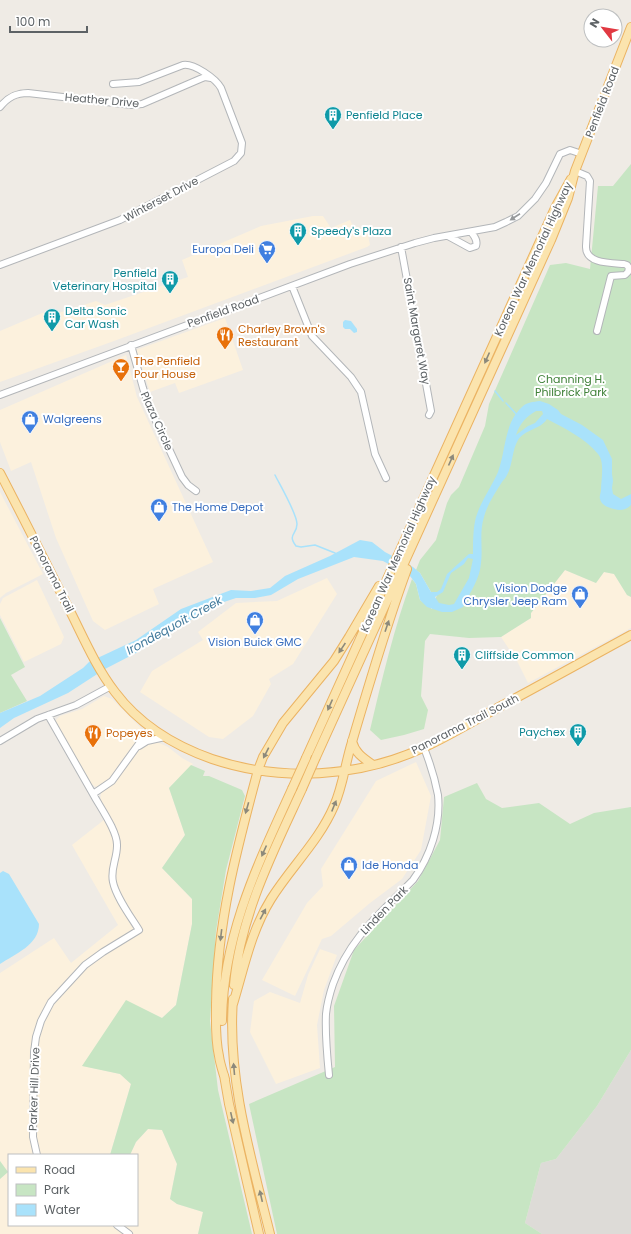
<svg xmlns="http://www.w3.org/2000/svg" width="631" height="1234" viewBox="0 0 631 1234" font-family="Poppins,sans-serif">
<rect width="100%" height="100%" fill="#efebe5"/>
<path fill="#fcf1dd" d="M313 216H323L331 228 350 220 353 226 359 227 368 235 370 245 367 247 114 341 0 382V331L47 311 52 315 96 301 105 305 188 277 182 260 261 226Z
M225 318 243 370 179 393 175 383 150 392 136 350Z
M126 355 137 397 213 562 153 589 159 604 105 630 93 621 56 538 31 462 11 471 0 442V410Z
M0 492 43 574 6 593 0 598Z
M565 570 596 583 604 572 614 574 627 595 631 597V628L528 683 517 661 501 637 531 618V613Z
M327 578 337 594 293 664 269 679 271 684 253 716 223 739 209 737 140 692 152 671 203 640 198 632 236 603 277 601Z
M37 580 64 637 61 644 24 662 0 615V604L3 598Z
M104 696 112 699 142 729 143 735 109 780 100 786 96 787 90 783 56 723V720L60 716 82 709Z
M157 742 168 747 182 758 193 764 169 788 185 835 162 868 192 899V924L176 1005 162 1018 126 1001 83 1066 120 1074 131 1084 110 1155H9V1225H137V1155H130L136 1142 148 1129 162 1130 177 1164 170 1199 177 1204 203 1212 198 1234H0V1179L8 1172 0 1161V973L54 938 71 963 118 925 72 845 109 816 100 801 101 793 114 783 130 760 143 745Z
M416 762 431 796 421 850 402 879 370 903 331 936 322 939 295 996 262 980 307 903 323 886 321 869 376 781Z
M320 949 337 955 324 990 317 1025 320 1068 276 1084 250 1032 254 1001 270 992 300 1003 308 975Z"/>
<path fill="#dddbd7" d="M631 1050V1234H542L525 1223 541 1163 556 1159 597 1106Z"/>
<path fill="#c7e5c3" d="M631 164V597L627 595 614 574 604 572 596 583 565 570 531 613V618L501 637 469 638 430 634 425 641 421 696 428 710 424 729 404 735 381 740 370 730C382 679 394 628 412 579L416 584 420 600 432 609 438 592H431L420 573 416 570 420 560 436 540 447 503 451 495 459 487 485 426 489 404 550 265 566 263 590 269 598 186H613Z
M0 618 25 667 11 675 27 701 0 713Z
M191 765 205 771 203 776H209L242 790 245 796 226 870 216 931 210 1021 218 1090 252 1234H198L203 1212 177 1204 170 1199 177 1164 162 1130 148 1129 136 1142 130 1155H110L131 1084 120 1074 82 1066 126 1000 162 1018 176 1005 192 924V899L162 868 185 835 169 788Z
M477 783 486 799 502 808 539 803 570 824 594 813 631 807V1050L597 1106 556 1159 541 1163 525 1223 542 1234H277L249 1104 335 1067 334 1006 354 950 418 881 440 840 444 797Z
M0 1161 8 1172 0 1179Z"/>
<path fill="#a9e2fb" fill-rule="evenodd" d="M345 320 351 321 357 329V332L354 333 350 329H345L343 327V322Z
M540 401 549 404 558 410 561 414 582 425 603 440 612 459V474L613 481 612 488 613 494 621 499 631 494V505C626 510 621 511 614 509 609 508 601 505 600 499 599 497 601 492 601 490 601 480 605 462 598 454 585 438 564 428 547 419 540 430 525 429 518 440 512 450 513 464 507 475 506 478 503 480 502 482 495 493 487 505 484 517 479 533 483 547 481 563 480 579 470 592 463 607L452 612H442L427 607 420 600 416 584 410 576 383 561 354 557 298 579 271 595 255 598H236L224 602 199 615 136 653 105 669 68 693 14 718 0 728V713L40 696 83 668 89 662 136 640 181 609 231 590 251 591 270 588 285 576 330 556 360 540 372 542 385 552 413 567 420 573 431 592H437L441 589 447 574 469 554H473C473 542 473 528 476 517 481 501 491 488 498 472 506 451 504 423 522 407 527 402 533 402 540 401ZM536 411H542L543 414 535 423 528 426 516 435C520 423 526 417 536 411ZM468 558 473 559 469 578 454 604 449 605 439 603 435 597 443 592 451 573 464 564Z
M3 871 9 874 39 924C39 945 15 954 0 964V873Z"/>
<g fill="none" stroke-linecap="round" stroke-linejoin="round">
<path stroke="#a9e2fb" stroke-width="1.5" d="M495 391 503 401
M506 403 517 415
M275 475C280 485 297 514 297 524 297 535 287 534 296 546L301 547 315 545 335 553 337 555"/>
<g stroke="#b3b6b9" stroke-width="8">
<path id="minor" d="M0 107C8 97 16 93 28 93L132 105 142 104 200 79 205 77 211 78
M575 171 587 176 590 181 586 246C585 264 611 263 624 264L627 265 629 268 628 272 625 275 611 276 597 331
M448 236 470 248 476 246C478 240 474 236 471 232
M401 247 431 411 429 415
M0 265 120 220 234 161 241 153 242 143 221 88C216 79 194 63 183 65L139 82 113 84
M292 286 312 336 351 377 361 392 375 454 386 478
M131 345 143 388 149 406 182 477 188 485 196 491
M0 395 350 264 415 243 434 238 495 227 506 222 518 216 535 199 546 183 560 154 570 150 582 154
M48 715 93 794
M0 741 37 719 76 705 111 686
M139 746 147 741 165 737
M329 1075C327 1055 325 1034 326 1014 327 1004 330 993 333 984 350 937 380 914 413 880 430 857 441 825 438 795 435 779 430 763 424 748
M37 1155 33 1137 34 1052 36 1037 41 1021 51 1002 85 965 103 952 139 930C131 917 116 897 113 882 110 869 117 859 117 846 118 832 100 807 93 794L112 781 151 727
M117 1225 129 1234"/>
</g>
<g stroke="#ebb362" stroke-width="10">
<path id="major" d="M0 473C23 517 45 561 67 605 82 634 95 666 115 692 139 724 175 746 212 759 280 782 359 778 425 747 451 735 475 720 501 706 544 683 587 659 631 635
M352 741C355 753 363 758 373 765
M316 757 551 240 568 198 575 171 631 27
M306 758 555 208 571 179
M234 985C240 916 273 852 302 789
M233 999C227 1079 251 1157 270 1234
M233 1004C244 968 251 931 271 899 291 867 319 841 334 806 343 786 345 764 352 742 369 684 386 626 407 569
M222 1021C223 935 257 866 292 789
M224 1075 229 1104 259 1234
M225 1079C223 1072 220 1064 219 1056 215 1039 216 1021 216 1004 217 922 237 848 258 770L263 757 283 723 334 661 349 637 379 586"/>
</g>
<use href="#minor" stroke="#fff" stroke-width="6"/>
<use href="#major" stroke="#fbe4ae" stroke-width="8"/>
<g stroke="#ebb362" stroke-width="10" stroke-linecap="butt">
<path id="major-bridge" d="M292 789 306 758
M302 789 316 757"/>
</g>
<use href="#major-bridge" stroke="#fbe4ae" stroke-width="8"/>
</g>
<defs><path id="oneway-solid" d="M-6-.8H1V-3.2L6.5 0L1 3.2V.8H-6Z"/></defs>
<use fill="#96999b" href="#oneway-solid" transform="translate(515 217) rotate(147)"/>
<g fill="#8c897b">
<use href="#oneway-solid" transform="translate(487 358) rotate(114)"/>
<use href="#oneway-solid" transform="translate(451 460) rotate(-66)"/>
<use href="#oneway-solid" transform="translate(387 626) rotate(-71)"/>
<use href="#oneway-solid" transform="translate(342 648) rotate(124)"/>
<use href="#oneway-solid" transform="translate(330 705) rotate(114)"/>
<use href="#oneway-solid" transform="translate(266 753) rotate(117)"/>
<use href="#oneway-solid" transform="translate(334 806) rotate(-68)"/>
<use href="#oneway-solid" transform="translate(247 808) rotate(106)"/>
<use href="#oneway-solid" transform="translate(264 851) rotate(114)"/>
<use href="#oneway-solid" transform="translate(263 914) rotate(-62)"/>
<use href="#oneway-solid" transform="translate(221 935) rotate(97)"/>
<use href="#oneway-solid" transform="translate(234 1069) rotate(-95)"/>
<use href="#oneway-solid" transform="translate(232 1118) rotate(77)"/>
<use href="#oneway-solid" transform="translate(261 1196) rotate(-103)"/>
</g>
<defs>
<g id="building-pin" transform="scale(0.9)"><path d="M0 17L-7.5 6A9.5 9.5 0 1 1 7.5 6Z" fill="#0f9aa8" stroke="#fff"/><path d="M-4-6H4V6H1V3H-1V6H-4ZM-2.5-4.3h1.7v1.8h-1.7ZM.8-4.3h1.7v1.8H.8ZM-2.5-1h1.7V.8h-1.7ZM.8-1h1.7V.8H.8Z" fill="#fff"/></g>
<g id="supermarket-pin" transform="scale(0.9)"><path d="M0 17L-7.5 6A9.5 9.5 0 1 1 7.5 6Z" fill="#3f7fe0" stroke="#fff"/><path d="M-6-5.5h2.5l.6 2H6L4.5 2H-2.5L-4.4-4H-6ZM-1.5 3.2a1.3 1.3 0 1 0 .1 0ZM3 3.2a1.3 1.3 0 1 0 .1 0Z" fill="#fff"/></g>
<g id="restaurant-pin" transform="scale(0.9)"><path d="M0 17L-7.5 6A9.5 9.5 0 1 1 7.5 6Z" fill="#e8710a" stroke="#fff"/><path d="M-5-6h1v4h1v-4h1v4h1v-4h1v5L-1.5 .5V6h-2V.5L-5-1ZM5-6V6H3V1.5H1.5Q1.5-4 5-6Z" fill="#fff"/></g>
<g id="bar-pin" transform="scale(0.9)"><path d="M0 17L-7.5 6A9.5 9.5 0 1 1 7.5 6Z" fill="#e8710a" stroke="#fff"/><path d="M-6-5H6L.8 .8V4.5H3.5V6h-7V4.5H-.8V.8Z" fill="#fff"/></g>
<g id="shop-pin" transform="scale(0.9)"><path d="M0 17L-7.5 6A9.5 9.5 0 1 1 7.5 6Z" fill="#3f7fe0" stroke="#fff"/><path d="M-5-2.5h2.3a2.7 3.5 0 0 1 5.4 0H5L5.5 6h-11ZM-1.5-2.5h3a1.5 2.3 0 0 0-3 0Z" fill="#fff"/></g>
</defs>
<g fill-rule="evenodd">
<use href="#building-pin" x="333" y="115"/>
<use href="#building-pin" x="298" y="231"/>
<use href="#supermarket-pin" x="267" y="249"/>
<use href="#building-pin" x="170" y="279"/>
<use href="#building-pin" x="52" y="317"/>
<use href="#restaurant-pin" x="225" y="335"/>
<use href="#bar-pin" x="121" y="367"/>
<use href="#shop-pin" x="30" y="419"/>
<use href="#shop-pin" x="159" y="507"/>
<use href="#shop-pin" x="580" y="594"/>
<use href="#shop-pin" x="255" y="620"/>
<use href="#building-pin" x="462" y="655"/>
<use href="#building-pin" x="578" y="732"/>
<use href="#restaurant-pin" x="93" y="733"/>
<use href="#shop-pin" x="349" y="865"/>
</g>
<g text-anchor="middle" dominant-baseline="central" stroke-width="4" stroke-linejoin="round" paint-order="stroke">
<g font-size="11" fill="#5d6265" stroke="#fff">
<text transform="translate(102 100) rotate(5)">Heather Drive</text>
<text transform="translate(602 102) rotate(-69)">Penfield Road</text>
<text transform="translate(161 199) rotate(-28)">Winterset Drive</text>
<text transform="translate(533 259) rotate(-65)">Korean War Memorial Highway</text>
<text transform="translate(223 311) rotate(-20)">Penfield Road</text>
<text transform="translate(417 331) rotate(80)">Saint Margaret Way</text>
<text transform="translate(157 421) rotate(66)">Plaza Circle</text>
<text transform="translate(398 554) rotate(-66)">Korean War Memorial Highway</text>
<text transform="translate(52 574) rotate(63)">Panorama Trail</text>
<text transform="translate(465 724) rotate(-27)">Panorama Trail South</text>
<text transform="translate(384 910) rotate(-46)">Linden Park</text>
<text transform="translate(34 1089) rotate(-88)">Parker Hill Drive</text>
</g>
<g font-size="11" fill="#0d838f" stroke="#fff" text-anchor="start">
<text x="346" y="115">Penfield Place</text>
<text x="311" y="231">Speedy's Plaza</text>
<text x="157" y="273" text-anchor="end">Penfield<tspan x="157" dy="13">Veterinary Hospital</tspan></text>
<text x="65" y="311">Delta Sonic<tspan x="65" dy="13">Car Wash</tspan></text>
<text x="475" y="655">Cliffside Common</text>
<text x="565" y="732" text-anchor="end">Paychex</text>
</g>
<g font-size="11" fill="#366cbe" stroke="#fff" text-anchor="start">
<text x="254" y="249" text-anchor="end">Europa Deli</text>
<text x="43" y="419">Walgreens</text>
<text x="172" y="507">The Home Depot</text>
<text x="567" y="588" text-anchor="end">Vision Dodge<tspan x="567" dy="13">Chrysler Jeep Ram</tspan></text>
<text x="255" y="642" text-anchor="middle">Vision Buick GMC</text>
<text x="362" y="865">Ide Honda</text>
</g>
<g font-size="11" fill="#c56008" stroke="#fff" text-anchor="start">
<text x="238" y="329">Charley Brown's<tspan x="238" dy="13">Restaurant</tspan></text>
<text x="134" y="361">The Penfield<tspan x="134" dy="13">Pour House</tspan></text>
<text x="106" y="733">Popeyes</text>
</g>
<g font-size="11" fill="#3f8138" stroke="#fff">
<text x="571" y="379">Channing H.<tspan x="571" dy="13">Philbrick Park</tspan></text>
</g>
<g font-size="12" font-style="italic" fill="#40799b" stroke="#fff">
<text transform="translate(174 625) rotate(-29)">Irondequoit Creek</text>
</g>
</g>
<rect x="8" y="1154" width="130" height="72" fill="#ffffff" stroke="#bec0c1"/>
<rect x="16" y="1167" width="20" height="6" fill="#fbe4ae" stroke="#bec0c1"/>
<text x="44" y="1174" font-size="12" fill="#5d6265">Road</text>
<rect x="16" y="1184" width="20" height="12" fill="#c7e5c3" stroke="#bec0c1"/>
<text x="44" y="1194" font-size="12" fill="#5d6265">Park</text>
<rect x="16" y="1204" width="20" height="12" fill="#a9e2fb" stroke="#bec0c1"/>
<text x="44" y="1214" font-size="12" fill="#5d6265">Water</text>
<g transform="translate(603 28) rotate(301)"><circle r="19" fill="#ffffff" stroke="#bec0c1"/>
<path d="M0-3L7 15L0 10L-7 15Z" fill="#e13942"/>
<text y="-6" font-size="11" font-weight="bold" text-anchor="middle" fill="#5d6265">N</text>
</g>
<path d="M10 26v6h77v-6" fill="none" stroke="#5d6265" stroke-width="2"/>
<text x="16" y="26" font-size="12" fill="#5d6265" stroke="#ffffff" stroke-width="3" paint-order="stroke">100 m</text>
</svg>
